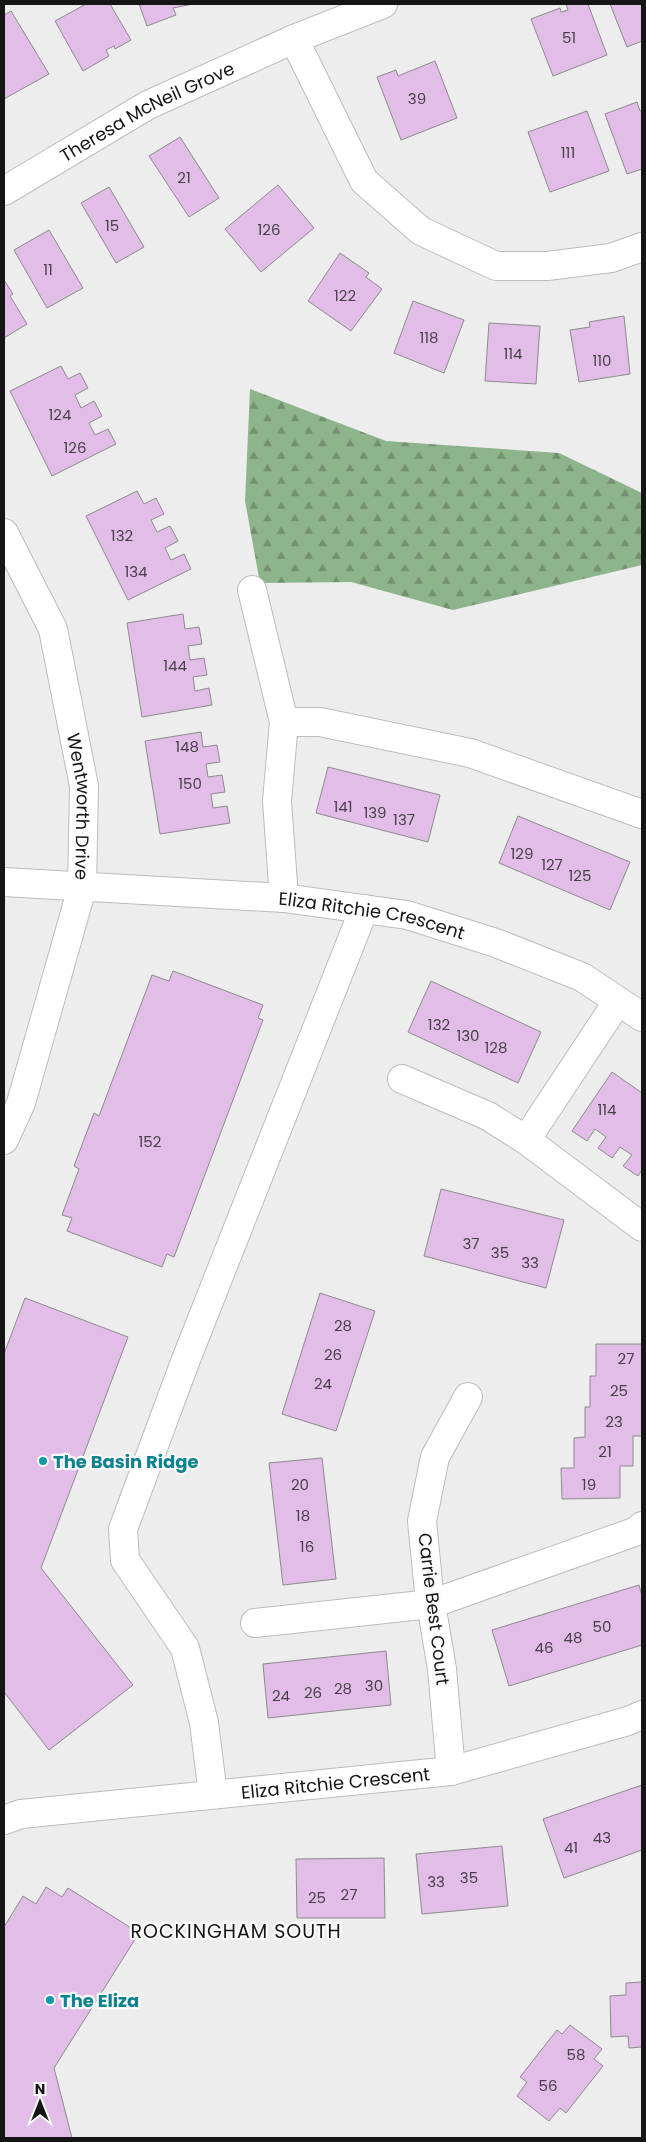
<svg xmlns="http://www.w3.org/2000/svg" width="646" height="2142" viewBox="0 0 646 2142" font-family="Poppins,sans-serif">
<defs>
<pattern id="forest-firs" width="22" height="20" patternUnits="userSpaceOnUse" patternTransform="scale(1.25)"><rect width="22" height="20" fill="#8eb48b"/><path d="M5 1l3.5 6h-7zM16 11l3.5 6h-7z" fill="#739171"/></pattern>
</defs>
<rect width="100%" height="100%" fill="#ededee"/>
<path fill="url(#forest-firs)" d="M250 389 386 441 559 453 642 493V565L453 610 351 582 260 583 245 501Z"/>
<path fill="#e1bde7" stroke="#8c8b8c" d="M86 4H110L131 40 115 49 114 46 106 50 109 56 83 71 55 21Z
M139 4H193L173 8 176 15 147 26Z
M566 4H588L607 55 553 76 531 19 560 8 561 12 568 10Z
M610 4H642V41L627 47Z
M11 11 49 74 4 99V15Z
M435 61 457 118 401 140 377 77 396 70 398 76Z
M637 102 640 111 642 110V169L627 174 605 114Z
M587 111 609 171 550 192 528 132Z
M180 137 219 198 189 217 149 156Z
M278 185 314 228 261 272 225 229Z
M109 187 144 247 116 263 81 203Z
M49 230 83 288 47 308 14 250Z
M340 253 369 273 366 277 382 289 351 331 308 301Z
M4 280 13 294 10 296 27 324 4 338Z
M413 301 464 320 444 373 394 353Z
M624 316 630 374 579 382 570 330 590 327 589 322Z
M489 323 540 326 536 384 485 381Z
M61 366 68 379 80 373 88 388 75 395 81 408 94 401 102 416 89 423 95 435 108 429 116 444 52 476 10 391Z
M137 491 144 504 156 498 164 514 151 520 157 532 170 526 178 541 165 548 171 560 184 554 191 569 128 600 86 516Z
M183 614 185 629 199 627 202 644 188 646 190 660 204 658 207 675 193 677 195 691 209 688 212 705 142 717 127 623Z
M201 732 203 747 217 745 220 762 206 764 208 777 222 775 225 792 211 794 213 808 227 806 230 823 160 834 145 741Z
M328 767 440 795 428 842 316 813Z
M518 816 630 862 610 910 499 863Z
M173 971 263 1005 258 1018 263 1020 174 1257 167 1254 162 1267 67 1231 72 1218 62 1215 79 1169 74 1166 94 1113 99 1116 152 975 169 981Z
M431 981 541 1032 518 1083 408 1032Z
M612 1072 642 1093V1170L638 1176 623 1166 632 1155 620 1147 612 1158 598 1148 606 1137 595 1129 587 1141 572 1131Z
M441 1189 564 1220 546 1288 424 1256Z
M320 1293 375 1311 336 1431 282 1414Z
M25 1298 128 1337 41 1568 133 1685 49 1750 4 1692V1354Z
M596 1344H642V1436H633V1466H620V1498L562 1499 561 1468H574V1438L585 1437V1407H590V1376H596Z
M322 1458 336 1579 283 1585 269 1463Z
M639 1585 642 1596V1645L509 1686 492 1630Z
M386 1651 391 1705 268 1718 263 1664Z
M642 1785V1850L564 1878 543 1819Z
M502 1846 508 1906 422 1914 416 1854Z
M384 1858 385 1918H297L296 1859Z
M46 1887 62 1897 68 1888 139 1933 54 2068 72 2138H4V1927L23 1896 36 1904Z
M642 1982V2047L629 2048 628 2036 611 2037 610 1996 626 1995V1983Z
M570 2025 602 2049 594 2059 603 2066 566 2113 560 2108 549 2121 517 2096 527 2082 520 2077 557 2030 562 2034Z"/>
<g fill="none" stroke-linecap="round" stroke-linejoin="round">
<g stroke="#bbbcbd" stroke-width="30">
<g id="minor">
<path d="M294 39 364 181 421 231 496 266H547L611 258 642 247"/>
<path id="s1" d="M4 191 148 105 294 39 383 4"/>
<path id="s2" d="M4 533 53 629 84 786 82 888 21 1103 4 1140"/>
<path d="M252 590 284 722 277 801 284 898"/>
<path d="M284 722H320L470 753 642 814"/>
<path id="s3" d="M4 882 284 898 407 915 496 943 582 977 642 1017"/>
<path d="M402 1079 488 1116 526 1140 642 1227"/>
<path d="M526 1140 618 1001"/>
<path d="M255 1623 431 1604 637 1531 642 1526"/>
<path d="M451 1771 442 1669 429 1592 422 1521 435 1457 468 1397"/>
<path d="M213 1794 204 1723 185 1648 125 1560 123 1529 185 1362 364 909"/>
<path id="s4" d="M4 1820 21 1814 451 1771 628 1721 642 1715"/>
</g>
</g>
<use href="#minor" stroke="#fff" stroke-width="28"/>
</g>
<g fill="#0f9aa8" stroke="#fafafc" stroke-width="2">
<circle cx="43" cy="1461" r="5"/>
<circle cx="50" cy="2000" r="5"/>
</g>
<g text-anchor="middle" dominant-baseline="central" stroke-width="4.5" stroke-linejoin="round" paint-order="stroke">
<g font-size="15" fill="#483f4a">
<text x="569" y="37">51</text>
<text x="417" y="98">39</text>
<text x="568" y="152">111</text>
<text x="184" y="177">21</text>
<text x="112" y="225">15</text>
<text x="269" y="229">126</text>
<text x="48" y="269">11</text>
<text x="345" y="295">122</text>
<text x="429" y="337">118</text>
<text x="513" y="353">114</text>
<text x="602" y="360">110</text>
<text x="60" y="414">124</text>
<text x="75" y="447">126</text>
<text x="122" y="535">132</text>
<text x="136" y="571">134</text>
<text x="175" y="665">144</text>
<text x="187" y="746">148</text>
<text x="190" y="783">150</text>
<text x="343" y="806">141</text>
<text x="375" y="812">139</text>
<text x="404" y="819">137</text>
<text x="522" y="853">129</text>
<text x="552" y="864">127</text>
<text x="580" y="875">125</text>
<text x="439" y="1024">132</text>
<text x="468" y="1035">130</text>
<text x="496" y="1047">128</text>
<text x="607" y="1109">114</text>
<text x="150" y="1141">152</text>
<text x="471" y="1243">37</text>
<text x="500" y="1252">35</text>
<text x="530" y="1262">33</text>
<text x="343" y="1325">28</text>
<text x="333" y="1354">26</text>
<text x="626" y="1358">27</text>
<text x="323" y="1383">24</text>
<text x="619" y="1390">25</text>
<text x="614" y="1421">23</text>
<text x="605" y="1451">21</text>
<text x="300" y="1484">20</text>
<text x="589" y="1484">19</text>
<text x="303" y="1515">18</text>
<text x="307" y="1546">16</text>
<text x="602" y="1626">50</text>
<text x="573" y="1637">48</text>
<text x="544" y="1647">46</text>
<text x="374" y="1685">30</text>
<text x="343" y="1688">28</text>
<text x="313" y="1692">26</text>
<text x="281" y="1695">24</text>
<text x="602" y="1837">43</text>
<text x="571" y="1847">41</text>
<text x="469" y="1877">35</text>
<text x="436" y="1881">33</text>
<text x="349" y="1894">27</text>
<text x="317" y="1897">25</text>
<text x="576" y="2054">58</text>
<text x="548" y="2085">56</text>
</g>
<g font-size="18" fill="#151516" stroke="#fafafc">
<text stroke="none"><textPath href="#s1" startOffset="164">Theresa McNeil Grove</textPath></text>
<text stroke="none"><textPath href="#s2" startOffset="288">Wentworth Drive</textPath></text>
<text stroke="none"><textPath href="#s3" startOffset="370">Eliza Ritchie Crescent</textPath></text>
<text transform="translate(434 1609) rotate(83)">Carrie Best Court</text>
<text stroke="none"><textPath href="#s4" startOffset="334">Eliza Ritchie Crescent</textPath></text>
</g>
<g font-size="18" font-weight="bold" fill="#0d838f" stroke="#fafafc" text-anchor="start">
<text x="53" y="1461">The Basin Ridge</text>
<text x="60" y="2000">The Eliza</text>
</g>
<g font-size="19" letter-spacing="1" fill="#151516" stroke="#fafafc">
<text x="236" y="1931">ROCKINGHAM SOUTH</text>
</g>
</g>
<rect width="646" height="2142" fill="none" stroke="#151516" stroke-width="10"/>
<g transform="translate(40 2102)" stroke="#fafafc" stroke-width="4" paint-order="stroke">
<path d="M0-4L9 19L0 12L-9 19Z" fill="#151516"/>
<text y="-8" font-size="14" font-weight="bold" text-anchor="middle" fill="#151516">N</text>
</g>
</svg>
